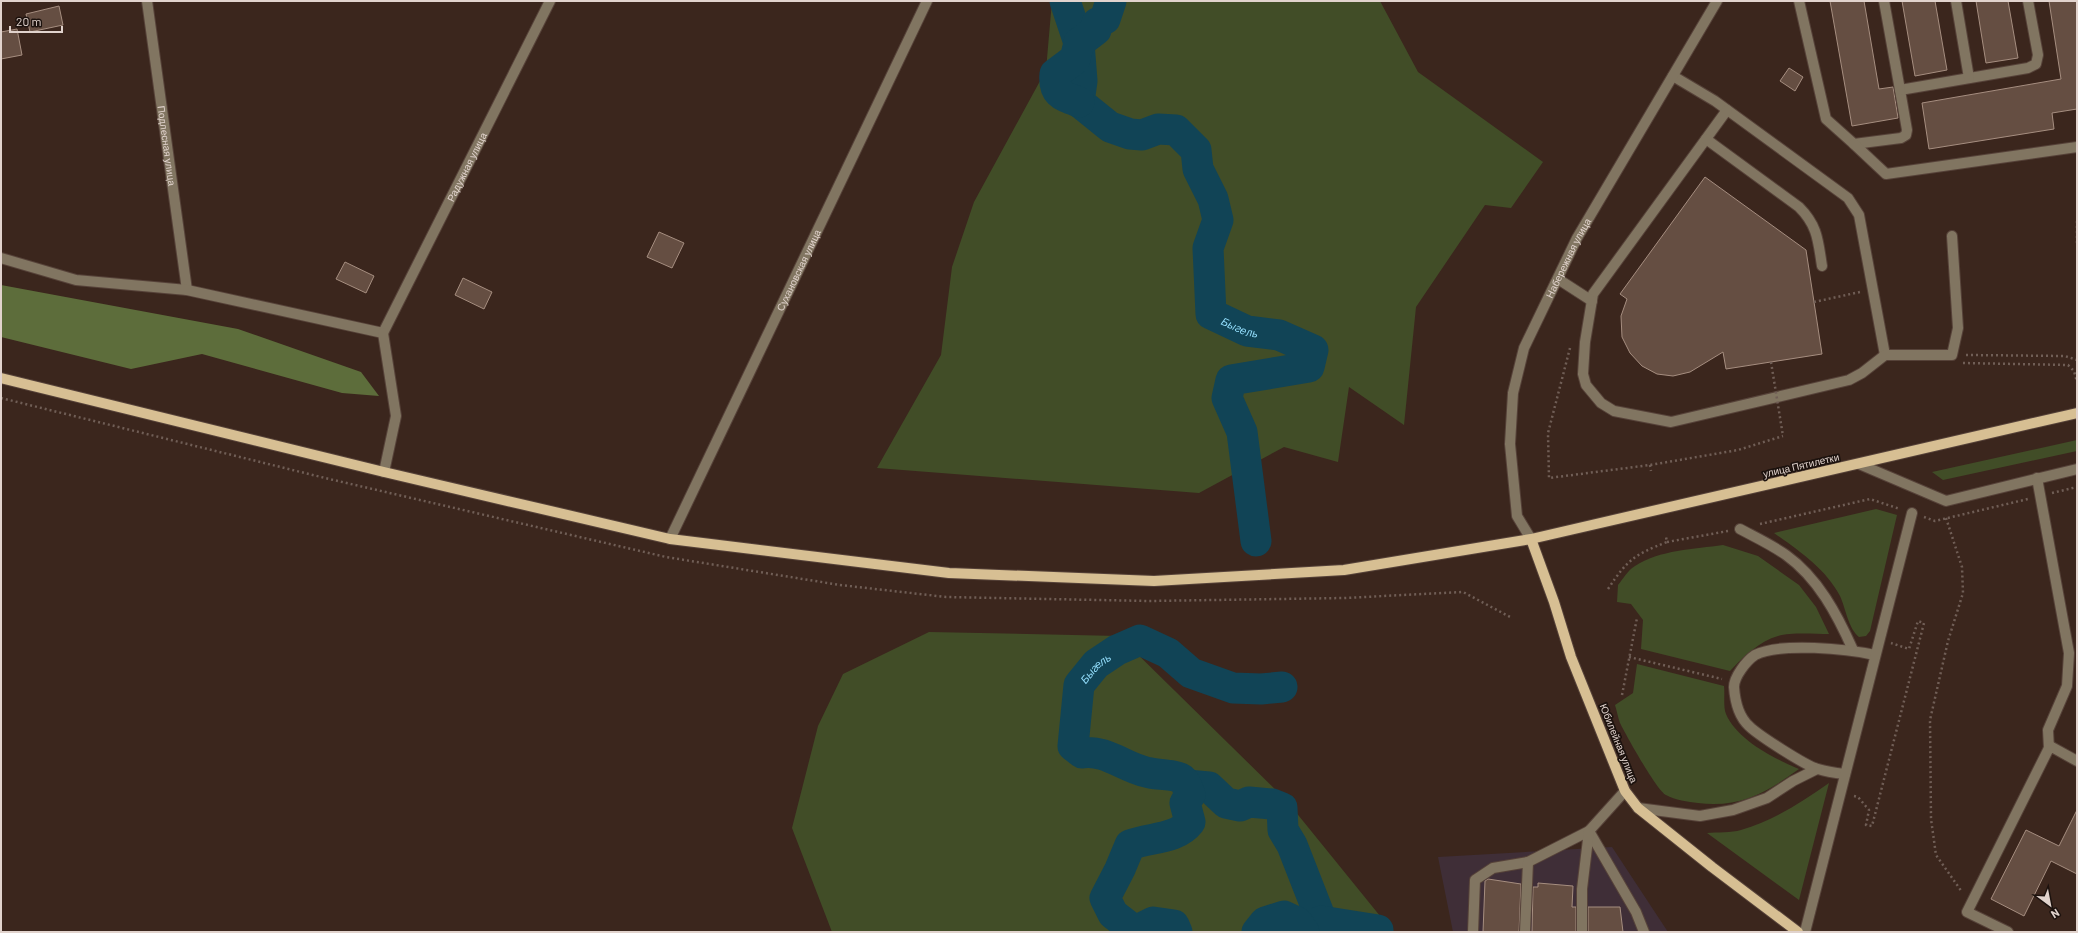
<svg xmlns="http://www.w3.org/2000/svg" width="2078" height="933" viewBox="0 0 2078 933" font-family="Barlow,sans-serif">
<rect width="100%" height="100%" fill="#3b261d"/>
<path fill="#3f2e37" d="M1612 847 1668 932H1453L1438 857Z"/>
<path fill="#414d27" d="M1052 1H1380L1418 72 1543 162 1511 208 1485 205 1416 307 1404 425 1349 387 1338 462 1284 447 1199 493 877 468 941 355 952 267 974 202 1046 70Z
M2077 440V451L1943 480 1932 472Z
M1876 509 1897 515 1870 631 1866 636 1859 637C1848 628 1846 609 1840 596 1825 568 1799 551 1774 533Z
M1723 545 1758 556 1799 585 1816 607 1829 634C1815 634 1791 632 1778 636 1760 641 1743 657 1730 671L1641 649 1643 620 1631 604 1617 602 1618 585C1623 579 1628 570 1635 566 1659 550 1695 549 1723 545Z
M929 632 1119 636 1286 800 1393 932H832L792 828 818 726 843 674Z
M1637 664 1724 686C1725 694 1723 707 1726 714 1737 740 1775 759 1799 769 1766 793 1740 808 1698 803 1688 802 1675 800 1666 795 1657 791 1626 735 1620 723 1618 718 1617 711 1615 705L1633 693Z
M1829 783 1799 900 1707 833C1718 832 1731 833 1741 830 1773 821 1802 802 1829 783Z"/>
<path fill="#5d6d3b" d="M1 285 238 329 361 372 379 396 342 393 202 354 131 369 1 337Z"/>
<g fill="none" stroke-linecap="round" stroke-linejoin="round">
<g stroke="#114456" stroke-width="31">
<path id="s1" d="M1065 1 1079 43 1082 81 1079 102 1110 127 1130 134 1142 135 1158 129 1176 130 1196 150 1198 169 1213 199 1218 220 1208 248 1211 314 1247 331 1279 335 1313 350 1309 367 1231 380 1227 398 1242 432 1256 541"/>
<path d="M1079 102C1062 96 1053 94 1055 74L1075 59 1079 43 1096 30 1097 23 1105 19 1111 1"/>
<path d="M1187 785 1209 787 1226 803 1240 806 1249 802 1272 804 1282 808 1283 830 1292 845 1326 932"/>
<path d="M1321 921 1378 930V932"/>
<path id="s2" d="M1177 932 1174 925 1153 922 1135 931 1113 914 1105 898 1120 869 1130 845C1150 837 1176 840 1190 822L1185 803 1190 795C1188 790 1187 783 1182 779 1175 774 1155 775 1146 772 1124 767 1105 749 1082 753L1073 746 1079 685 1096 664 1117 650 1140 640 1168 653 1191 673 1233 688 1261 689 1282 687"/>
<path d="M1257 932 1265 922 1284 916 1297 922 1304 932"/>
</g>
</g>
<path fill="#654e42" stroke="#a68e80" d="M1830 1H1864L1879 89 1893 87 1898 118 1852 126Z
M1902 1H1935L1947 70 1915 76Z
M1976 1H2008L2018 58 1986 63Z
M2049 1H2077V109L2052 113 2054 129 1929 149 1922 103 2061 79Z
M59 6 63 25 30 32 26 14Z
M17 29 22 55 1 59V32Z
M1789 68 1803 77 1795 91 1780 81Z
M1705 177 1806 250 1822 354 1726 369 1723 352 1690 372 1673 376 1657 374 1642 366 1630 353 1622 337 1621 316 1627 299 1620 294Z
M659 232 684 243 672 268 647 257Z
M345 262 374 276 366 293 336 279Z
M463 278 492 292 484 309 455 295Z
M2077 810V874L2051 861 2024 916 1991 899 2026 830 2059 846Z
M1488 879 1521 884 1519 932H1483L1485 881Z
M1538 883 1573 886 1572 907H1576V932H1532L1533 887H1538Z
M1588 907H1620L1623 932H1588Z"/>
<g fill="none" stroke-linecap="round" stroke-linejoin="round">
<g stroke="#564239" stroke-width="12">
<g id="minor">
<path id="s3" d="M147 1 187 290"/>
<path d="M1799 1 1826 119 1854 144 1901 138 1906 135 1907 130 1900 90 2028 68 2036 64 2038 55 2028 1"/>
<path d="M1884 1 1900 90"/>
<path d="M1956 1 1969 78"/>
<path d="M1673 76 1715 101 1848 198 1859 215 1885 355"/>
<path d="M1727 110 1593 294 1585 342 1583 374 1586 385 1601 403 1614 411 1671 422 1849 380 1862 373 1885 355H1952L1958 328 1952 236"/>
<path d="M1706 139 1799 207C1818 226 1818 241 1822 266"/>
<path d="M1854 144 1886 174 2077 147"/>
<path d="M1 258 76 280 187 290 383 333"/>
<path d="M1558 279 1592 301"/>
<path id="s4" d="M383 333 550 1"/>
<path d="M383 333 396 416 384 472"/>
<path d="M1859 464 1946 501 2077 469"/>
<path d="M2037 478 2069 653 2067 686 2048 730 2049 749"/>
<path d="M1740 529C1755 537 1772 545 1786 555 1818 578 1837 614 1853 650"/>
<path id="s5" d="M670 539 927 1"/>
<path id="s6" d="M1531 539 1517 516 1510 444 1513 393 1524 348 1577 238 1717 1"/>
<path d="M1845 774C1836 773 1827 772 1818 769 1806 766 1758 735 1749 726 1738 716 1735 701 1734 687 1734 677 1746 661 1755 655 1780 642 1848 649 1875 655"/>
<path d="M1638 808 1700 816 1733 810 1767 798 1793 781 1817 769"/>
<path d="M1473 932 1475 880 1493 868 1528 862 1589 831 1636 912 1644 932"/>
<path d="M1525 932 1528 862"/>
<path d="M1582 932V889L1589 831 1625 791"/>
<path d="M1805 932 1912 513"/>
<path d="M2008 932 1967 912 2050 746 2077 761"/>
</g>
</g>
<g stroke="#564239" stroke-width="12">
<path id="major" d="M1 378 384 472 670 539 949 573 1154 581 1344 570 1531 539 2077 413
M1531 539 1554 602 1571 657 1625 791 1638 808 1712 867 1798 932"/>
</g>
<path stroke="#705e56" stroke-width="2.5" stroke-dasharray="2 3" stroke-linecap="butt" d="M2077 221V246
M1814 302 1860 292
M1570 348 1548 433 1549 478 1650 465 1738 450 1783 436
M1966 355 2065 356 2077 360
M1963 363 2068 365 2074 371 2077 382
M1 398 325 478 666 557 840 585 946 597 1149 601 1344 598 1463 592 1512 618
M1650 465 1651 471
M2052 493 2077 487
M1924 517 1935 521 2028 499
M1946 518 1962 567 1963 593 1948 641 1930 720 1931 819 1936 855 1962 892
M1760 524 1870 499 1900 509
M1667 542 1728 531
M1608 589C1628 559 1634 555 1667 542L1666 537
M1629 657 1722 679
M1622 695 1637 618
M1854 796 1858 797 1869 810 1866 825 1872 826 1924 623 1918 621 1909 649 1891 643"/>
<use href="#minor" stroke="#817561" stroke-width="10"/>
<use href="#major" stroke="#d7bf93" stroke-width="10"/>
<path stroke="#705e56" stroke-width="2.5" stroke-dasharray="2 3" stroke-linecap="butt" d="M1771 362 1783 436"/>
</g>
<g text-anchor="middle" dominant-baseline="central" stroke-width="3.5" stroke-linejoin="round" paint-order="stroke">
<g font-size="10" fill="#e1d3cd" stroke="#1c120e">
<text stroke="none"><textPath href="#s3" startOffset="146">Подлесная улица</textPath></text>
<text stroke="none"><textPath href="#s4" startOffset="186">Радужная улица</textPath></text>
<text stroke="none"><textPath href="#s6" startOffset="297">Набережная улица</textPath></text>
<text stroke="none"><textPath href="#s5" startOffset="298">Сухановская улица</textPath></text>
<text transform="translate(1801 465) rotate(-13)">улица Пятилетки</text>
<text transform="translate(1619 743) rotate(68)">Юбилейная улица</text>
</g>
<g font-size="11" font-style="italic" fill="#93ddfb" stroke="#1c120e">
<text stroke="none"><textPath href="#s1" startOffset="442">Быгель</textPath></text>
<text stroke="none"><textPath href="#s2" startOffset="467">Быгель</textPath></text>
</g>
</g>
<rect width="2078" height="933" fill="none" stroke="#e1d3cd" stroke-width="4"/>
<g transform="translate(2050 905) rotate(148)" stroke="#1c120e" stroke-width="3" paint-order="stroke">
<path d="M0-3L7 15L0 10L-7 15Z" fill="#e1d3cd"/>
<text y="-6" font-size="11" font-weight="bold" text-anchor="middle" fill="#e1d3cd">N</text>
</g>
<path d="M10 26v6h52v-6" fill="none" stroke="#e1d3cd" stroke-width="2"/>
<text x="16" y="26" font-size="12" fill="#e1d3cd" stroke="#1c120e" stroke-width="3" paint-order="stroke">20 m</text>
</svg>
